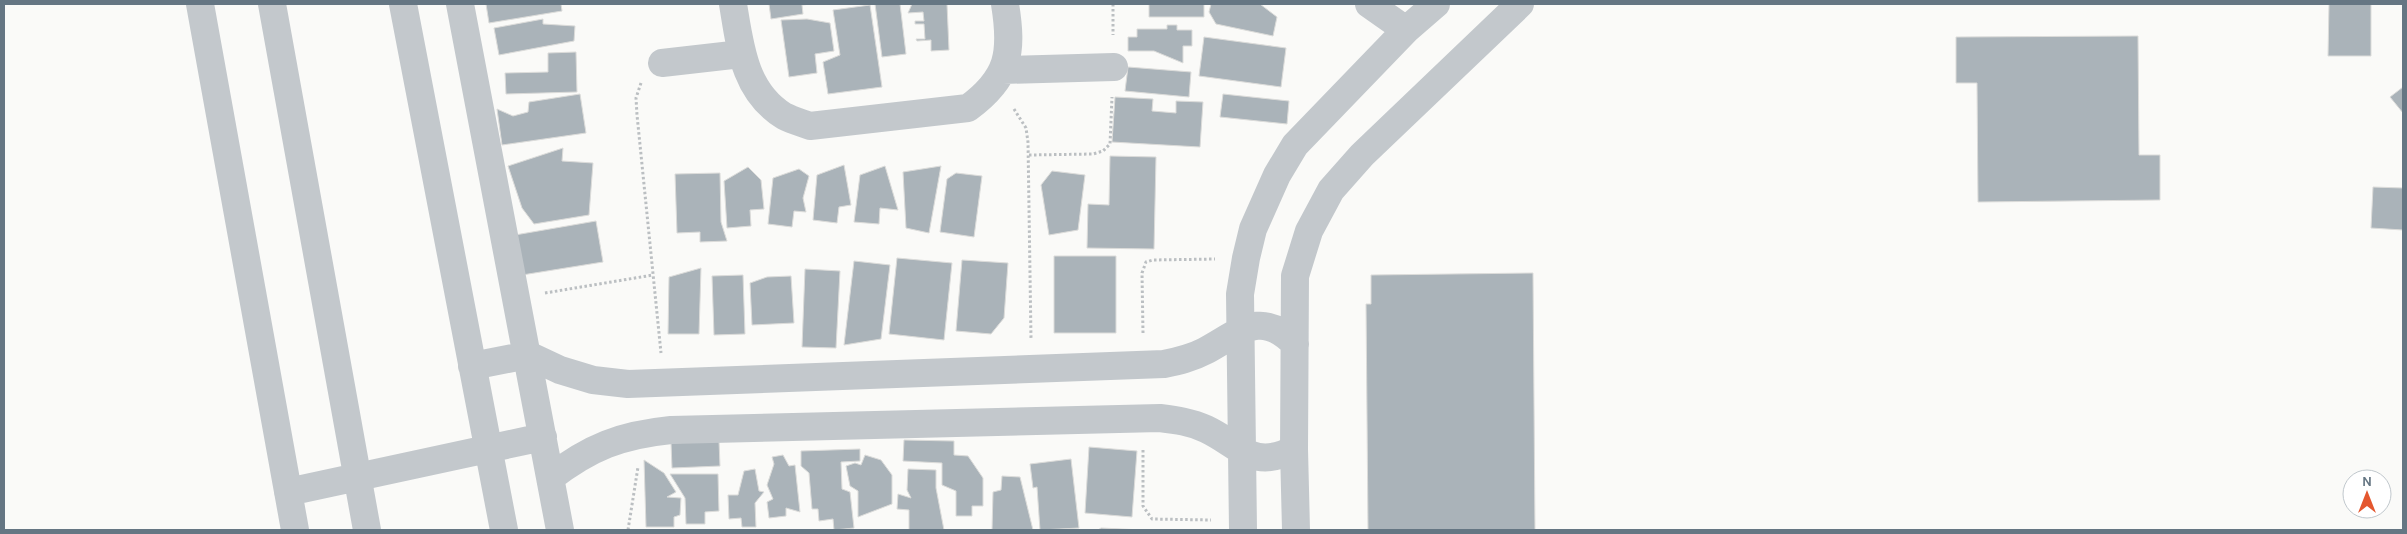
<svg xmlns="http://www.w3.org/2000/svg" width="2407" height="534" viewBox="0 0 2407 534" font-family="Karla,sans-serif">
<rect width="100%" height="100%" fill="#fafaf8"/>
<path fill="#aab3b9" stroke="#dcdcda" d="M486 4H561L562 11 489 23Z
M769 4H811L802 5 803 14 771 19Z
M875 4H900L906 54 882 57Z
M912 4H947L949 50 931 51V40L917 41 916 39H925L924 24H915V21H924L923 12 908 13Z
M1149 4H1204V17H1149Z
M1211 4H1260L1277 17 1273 36 1216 24 1209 12Z
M2329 4H2371V56H2328Z
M870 5 882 87 828 94 823 62 840 55 833 10Z
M543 19V24L575 26 574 41 499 55 494 28Z
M807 19 830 23 834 51 815 54 817 73 789 77 781 20Z
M1167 25H1177V30H1192V46H1183V63L1154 51H1128V37H1137V29H1167Z
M2138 36 2139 155H2160V200L1978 202 1977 83H1956V37Z
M1204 37 1286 48 1281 87 1199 76Z
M576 52 577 92 506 94 505 73 548 72V53Z
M1128 67 1191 72 1189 97 1125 91Z
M2403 87V113L2390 97Z
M580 94 586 133 502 145 497 109 513 116 528 112 529 102Z
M1223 94 1289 101 1287 124 1220 117Z
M1115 97 1153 99 1152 111 1176 113V101L1203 102 1200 147 1112 142Z
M563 148 562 161 593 163 589 215 534 224 522 208 508 166Z
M1110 156 1156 157 1154 249 1087 248 1088 204 1109 205Z
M844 165 851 205 839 207 837 223 813 220 817 175Z
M885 166 898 210 880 208 879 224 854 222 860 175Z
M941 166 929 233 906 228 903 172Z
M748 167 761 180 764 209 750 210 751 226 727 228 724 181Z
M799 169 809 176 803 198 806 212 794 211 792 227 768 224 773 178Z
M1052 171 1085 175 1078 230 1049 235 1041 185Z
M720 173 721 222 727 241 700 242V232L677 233 675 174Z
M956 173 982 176 974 237 940 232 947 179Z
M2373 187 2403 188V230L2371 228Z
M596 221 603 262 522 275 515 235Z
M1054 256H1116V333H1054Z
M897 258 952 263 944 340 889 334Z
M962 260 1008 263 1004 318 991 334 956 331Z
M854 261 890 265 881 339 844 345Z
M701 268 699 334H668L669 277Z
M805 269 840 271 836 348 802 347Z
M1533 273 1535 530H1368L1366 304H1371V275Z
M743 275 745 334 714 335 712 276Z
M791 276 794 323 752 325 750 283 767 277Z
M904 440 954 441V455L968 456 983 478V506H972V516H956V491L942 485V463L903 461Z
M719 441 720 466 672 468 671 443Z
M1089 447 1137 451 1132 517 1085 513Z
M860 449V461L841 462 842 489 850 492 854 528 834 530 833 519 819 521 818 509H812L809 473 801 466V451Z
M783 455 789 466 795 465 800 512 786 508V516L769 518 767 502 773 499 767 485 774 464 772 457Z
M865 455 881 460 892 475V504L858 517V491L850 486 846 466 855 463 861 465Z
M1071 459 1079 528 1040 530 1037 487 1033 488 1030 464Z
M644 460 664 473 676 492 667 497 681 498 680 515 674 517V527H646Z
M755 469 759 491 764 492 755 503 756 527H742L741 518 729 519 728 495H738L744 471Z
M908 469 936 470V488L944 530H909V510L897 509 898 494 911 498 907 490Z
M670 474H718L719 511 705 512V524H686L685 498Z
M1002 476 1020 477 1033 530H992L993 492 1001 490Z
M1101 528 1142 530H1098Z"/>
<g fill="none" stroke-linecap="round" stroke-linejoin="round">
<path stroke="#bbbfc2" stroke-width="3" stroke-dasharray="2.5 2.5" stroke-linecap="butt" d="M1113 4V35
M641 83 636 98 637 115 661 353
M1014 109 1026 128 1028 142 1031 339
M1029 155 1093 154 1103 151 1110 144 1112 97
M545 293 653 275
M1143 333 1142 273 1146 262 1153 260 1215 259
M1143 450V506L1152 519 1211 520
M628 530 638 467"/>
<path stroke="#c3c8cc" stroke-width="28" d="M200 4 295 530
M272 4 367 530
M403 4 504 530
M460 4 560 530
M733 4C740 46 744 91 784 116 792 120 802 123 810 126L968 108C1009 78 1013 53 1005 4
M1369 4 1406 30
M662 63 741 54
M1003 70 1114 67
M472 366 528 355 560 370 593 380 628 384 1164 364C1178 361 1192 358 1205 351 1239 333 1260 308 1295 344
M550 478C590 447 621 435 671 430L1160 418C1176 420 1191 422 1206 429 1240 445 1253 471 1294 449
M288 492 543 437
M1243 530 1240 294 1246 258 1253 229 1277 175 1295 145 1406 30 1436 4
M1296 530 1294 449 1295 276 1309 231 1331 190 1362 155 1520 4"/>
</g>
<rect width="2407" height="534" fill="none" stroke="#657683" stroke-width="10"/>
<g transform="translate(2367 494)"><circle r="24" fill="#ffffff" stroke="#c1c8cd"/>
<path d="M0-4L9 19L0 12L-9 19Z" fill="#e4572e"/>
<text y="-8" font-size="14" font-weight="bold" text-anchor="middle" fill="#657683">N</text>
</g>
</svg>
